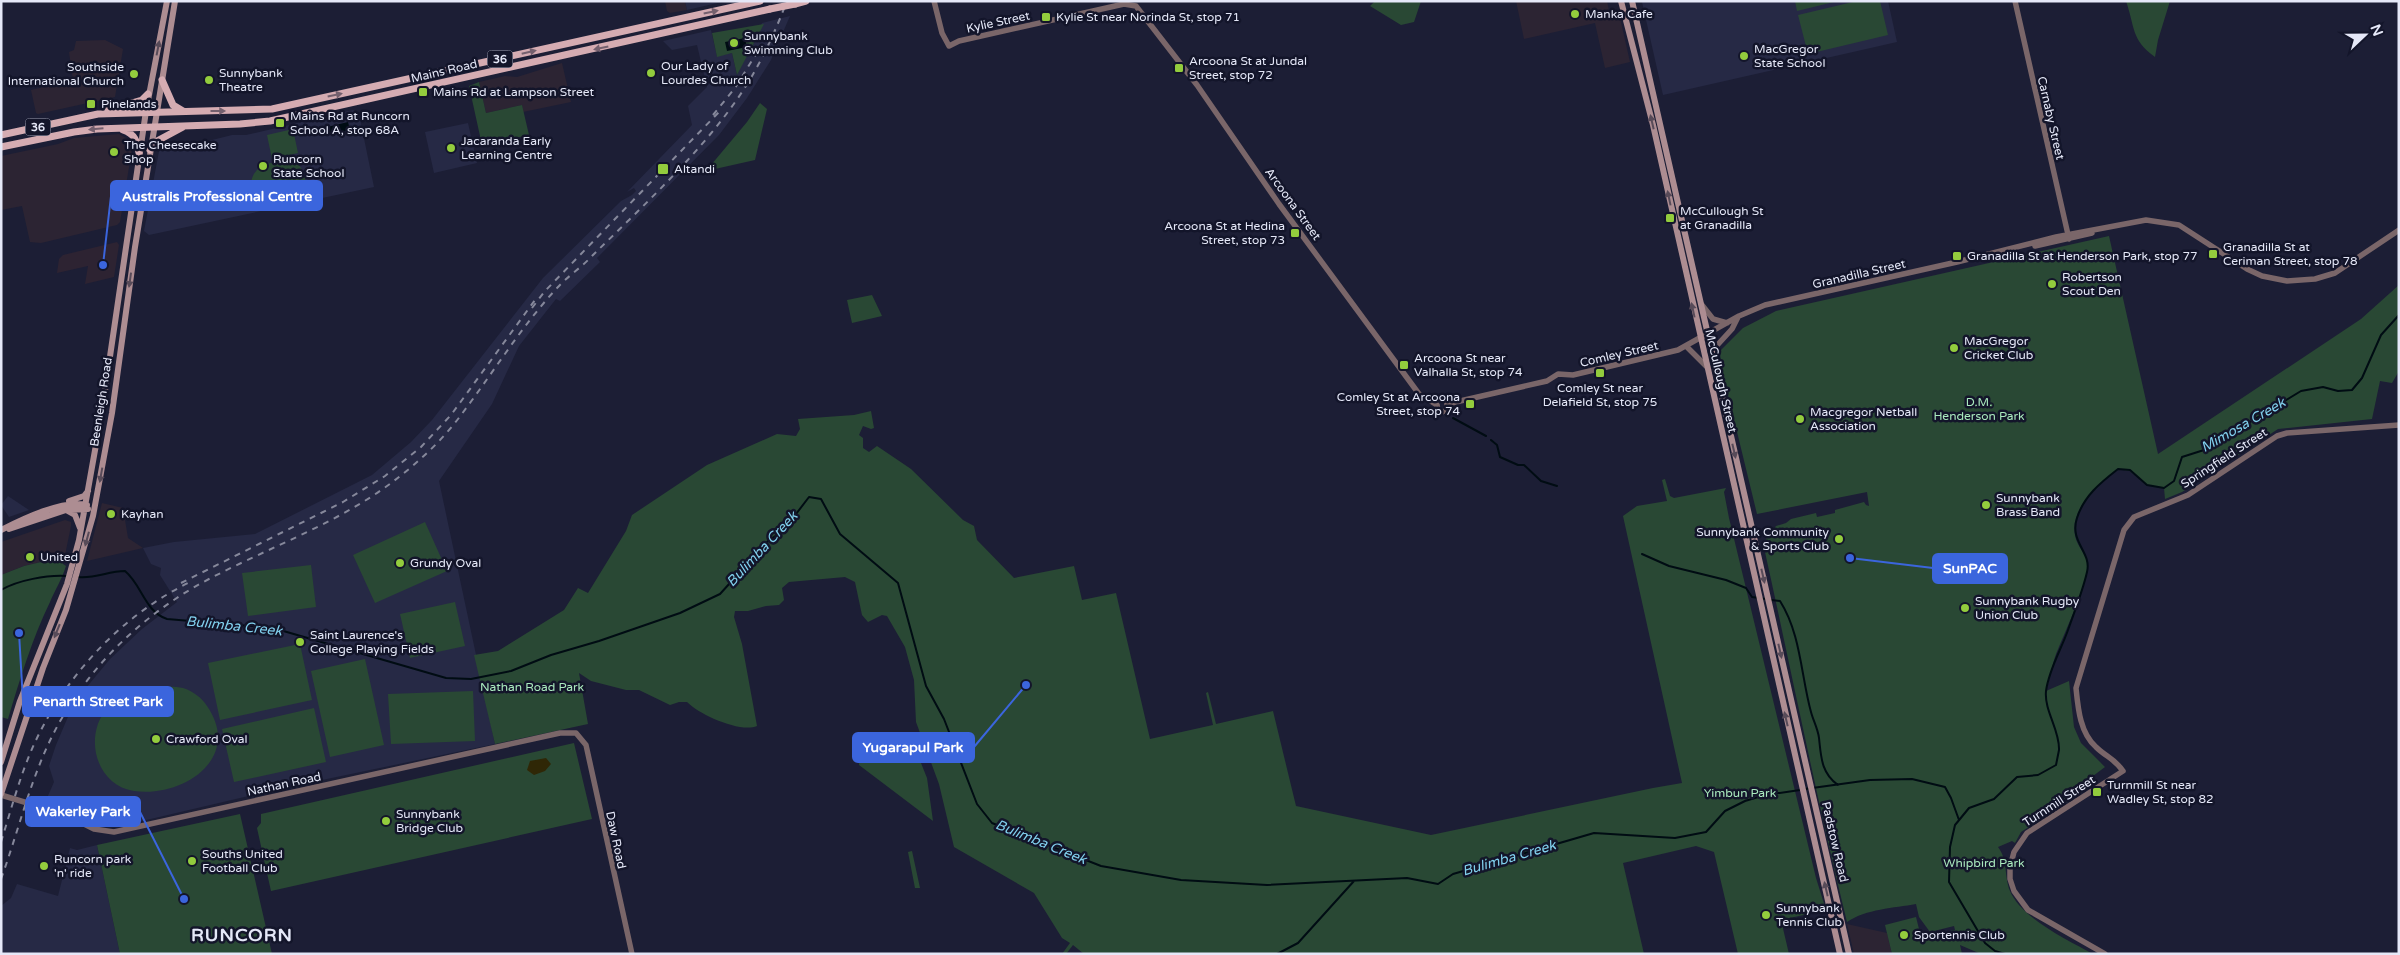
<svg xmlns="http://www.w3.org/2000/svg" width="2400" height="955" viewBox="0 0 2400 955" font-family="'Varela Round',sans-serif">
<rect width="100%" height="100%" fill="#1c1e35"/>
<path fill="#2c2433" d="M665 1H685L687 10 670 13 667 11Z
M1516 1H1607L1611 20 1620 18 1630 62 1605 68 1595 23 1524 39Z
M105 40 123 49 115 97 38 114 36 113 31 90 73 80 69 52 74 50 76 41Z
M562 63 571 102 523 112 522 105 486 113 479 82 505 76 517 77Z
M119 134 131 141 132 149 120 222 117 225 41 243 30 242 22 206 1 210V156L58 144 74 138Z
M102 503 123 508 128 538 143 548 87 561Z
M65 520 71 522V526L64 560 58 558 24 566 1 575V542Z
M1847 924 1887 933 1892 954H1854Z"/>
<path fill="#262945" d="M685 1H726L687 10Z
M1647 1H1888L1897 42 1663 95 1642 2Z
M790 16 771 60 747 98 719 135 597 258 600 262 560 301 556 299 519 346 492 404 439 481 495 744 274 790 125 825H110L47 798 54 782 49 766 56 745 70 712 86 688 110 659 142 629 177 602 160 575 161 568 151 564 143 548 174 542 255 534 372 475 411 442 432 420 543 278 621 201 632 195 636 191 634 188 627 192 692 125 688 106 707 87 697 45 672 50 663 41 711 30 717 56 732 53 737 75 762 23Z
M353 110 358 112 360 119 374 187 149 235 144 231 160 146 178 143 192 145 232 135H246Z
M468 123 477 163 434 173 425 132Z
M8 496 29 510 9 517 1 505Z
M97 845 120 954H1V906L11 898 17 884 58 896 70 848 77 850Z"/>
<path fill="#2d2332" d="M117 242 119 245 114 277 85 284 88 266 57 273 59 259 63 255Z"/>
<path fill="#294834" d="M1375 1H1421L1414 22 1401 25 1370 6Z
M1795 1H1838L1797 11Z
M1857 1H1880L1888 35 1808 54 1798 15Z
M2126 1H2170L2158 40 2155 57C2131 40 2135 27 2126 1Z
M764 24 737 75 732 53 717 57 712 33Z
M479 82 486 113 522 105 529 135 482 145 469 86Z
M760 103 767 109 755 160 706 171 747 122Z
M293 129 298 153 272 159 267 135Z
M292 159C305 167 308 182 304 196L279 204 261 206 250 198C249 164 263 164 292 159Z
M2109 236 2158 454 2361 319 2399 285V371L2392 383 2380 381 2372 419 2278 429 2182 492 2165 499 2164 488 2147 485 2130 471 2118 469C2097 485 2063 514 2078 544 2083 554 2090 560 2087 572 2080 600 2067 627 2056 654 2052 665 2050 679 2046 691L2069 681 2074 727 2081 743 2105 767 2085 782 2096 783 2021 832 2015 843 2012 841 1998 847C2008 860 2004 876 2010 891 2021 918 2068 940 2093 954H1981L1960 945 1962 954H1892L1885 925 1916 917 1921 937 1955 930 1954 926 1930 932 1919 917 1916 904C1894 908 1866 909 1847 922 1816 796 1791 669 1763 543L1776 526 1786 523 1791 519 1816 513 1817 517 1835 513V510L1864 502 1866 505 1869 506 1867 492 1757 514 1721 366 1720 351 1743 328 1776 311Z
M872 295 882 316 852 323 847 300Z
M871 411 874 428 871 429 863 426 859 435 863 438V448L869 452 877 446 911 469 963 520 974 526 977 540 1014 578 1074 566 1082 600 1116 593 1150 739 1213 725 1206 693 1208 692 1216 724 1273 711 1296 806 1431 835 1653 788 1682 783 1623 516 1637 506 1667 501 1662 480 1665 479 1670 496 1674 498 1726 488 1724 492 1729 518 1816 878 1826 910 1781 920 1789 954H1738L1714 852 1696 846 1623 863 1644 954H1084L1073 945 1066 954H1062L1070 943 1062 938 1034 893 954 847 939 784 916 722 914 680 905 647 887 616 882 615 868 622 862 615 855 582 845 577 789 582 782 588 784 600 779 605 766 606 748 611H735L734 617 742 644 757 726C740 733 700 715 687 702H679L670 705 639 690H626L591 681 579 673 588 724 495 744 474 655 498 651 564 610 578 588 588 593 626 531 632 515 707 465 777 434 796 436 800 429 798 419 854 415Z
M425 522 447 571 375 603 353 555Z
M58 558 64 560 63 564 66 566C62 579 55 590 50 602 32 639 20 679 8 719L1 717V575L24 566Z
M311 565 316 607 248 616 242 573Z
M455 602 465 646 410 658 400 614Z
M300 644 312 700 220 720 208 663Z
M365 659 384 745 330 757 311 671Z
M156 687C165 687 175 686 183 688 193 691 202 698 207 706 243 758 183 798 134 791 95 785 83 735 108 707 120 694 139 690 156 687Z
M473 691 475 741 391 744 388 694Z
M314 708 326 762 234 782 222 729Z
M909 733 927 778 933 821 859 765 860 748Z
M574 743 592 819 271 891 257 828 261 823V814Z
M240 814 272 954H120L97 845Z
M912 851 920 888H915L908 852Z"/>
<path fill="#2f2706" d="M546 758 551 764 545 771 534 775 527 770 530 761Z"/>
<path fill="#000c13" d="M745 38 747 47 727 51 725 42Z
M348 122 350 130 329 135 327 127Z"/>
<g fill="none" stroke-linecap="round" stroke-linejoin="round">
<path stroke="#000c13" stroke-width="2" d="M1453 418 1486 436
M1491 440 1497 445 1500 457 1518 465H1524L1541 481 1557 486
M1642 554 1669 566 1726 580 1746 588 1752 597 1766 599
M78 577C95 579 108 571 125 571 142 585 145 612 167 619L273 628 446 678 471 679 511 671 551 655 599 641 680 613 720 594 768 541 783 531 809 497 821 499 840 534 898 583 926 686 944 719 977 804 992 823 1101 866 1181 880 1267 885 1407 878 1438 884 1453 874 1594 833 1675 838 1706 832 1725 811 1745 801 1765 795 1800 790
M1 590C18 580 47 575 66 576
M1771 600 1780 601C1801 634 1801 676 1811 712 1813 720 1818 729 1819 738 1821 756 1821 773 1838 785
M1805 789 1870 780 1912 779 1945 787 1951 798 1959 820
M1277 954 1298 943 1354 881
M2005 954 1995 951 1985 943 1949 882 1950 847 1955 825 1969 808 1994 799 2017 777 2038 775 2056 765C2057 760 2058 755 2059 750 2060 730 2044 711 2046 691 2049 669 2061 650 2068 630 2074 613 2083 590 2087 572 2092 552 2069 542 2077 518 2084 496 2100 483 2118 469L2130 470 2147 485 2164 488 2174 481 2182 457 2204 450 2301 391 2323 387 2338 391 2352 390 2362 378 2381 335 2399 315"/>
<path stroke="#7a6669" stroke-width="5.5" d="M934 1 942 33 949 46 959 41 1124 4 1136 6 1197 85 1279 204 1419 394 1437 405
M2015 1 2069 239
M2035 246 2092 233
M1702 305 1713 319 1727 323
M1687 347 1706 366
M1711 352 1732 329 1738 317
M1447 404 1547 381 1558 374 1573 375 1678 350 1739 316 1765 305 1957 262 2056 237 2146 220 2179 225 2247 269 2262 276 2287 281 2315 279 2335 273 2399 230
M1437 405 1438 410 1442 412 1447 410V404
M1 795 64 814 94 829 114 832 560 733H576L586 745 632 954
M2105 954 2028 910 2014 891 2010 879V867L2014 852 2027 833 2123 771C2114 758 2106 757 2096 747 2080 733 2078 708 2076 688L2124 530 2134 517 2188 495 2277 436 2287 433 2399 425"/>
<path stroke="#ad8d92" stroke-width="6" d="M1621 1 1653 125 1840 954
M1632 1 1849 954
M69 501 84 496 88 491
M66 510 75 515 80 528
M9 529 66 510 88 509
M1 530C23 519 64 499 87 505
M1 762 20 701 67 584 79 540 102 411 146 111 167 1
M1 794 43 668 66 610 93 516 112 413 135 247 175 1"/>
<path stroke="#d5acb2" stroke-width="7" d="M795 4 806 1
M162 80 173 105 183 111
M108 110 142 100 148 94
M123 130C135 134 137 141 139 153
M1 135 98 114 272 109 760 1
M1 147 74 132 97 129 240 124 270 121 770 9
M150 150 157 141 183 127"/>
<path stroke="#86889b" stroke-width="2" stroke-dasharray="6 6" stroke-linecap="butt" d="M713 115 735 88 756 54
M532 308 545 291 720 111
M181 583 343 502 385 476 421 447 451 415 535 300
M1 842C12 807 21 771 37 738 69 672 122 616 188 583
M1 879C17 835 28 789 47 747 80 674 139 616 209 579 268 548 333 525 387 486 413 467 438 445 458 419 491 376 520 328 557 288 568 276 582 267 593 255 644 205 705 149 744 89 762 61 775 32 787 1"/>
<path stroke="#d5acb2" stroke-width="7" d="M770 9 795 4"/>
</g>
<defs><path id="oneway-solid" d="M-6-.8H1V-3.2L6.5 0L1 3.2V.8H-6Z" transform="scale(1.25)"/></defs>
<g fill="#74606e">
<use href="#oneway-solid" transform="translate(711 12) rotate(-12)"/>
<use href="#oneway-solid" transform="translate(601 48) rotate(168)"/>
<use href="#oneway-solid" transform="translate(529 52) rotate(-13)"/>
<use href="#oneway-solid" transform="translate(335 95) rotate(-12)"/>
<use href="#oneway-solid" transform="translate(218 111)"/>
<use href="#oneway-solid" transform="translate(96 129) rotate(175)"/>
</g>
<g fill="#584b59">
<use href="#oneway-solid" transform="translate(158 48) rotate(-79)"/>
<use href="#oneway-solid" transform="translate(1652 122) rotate(-103)"/>
<use href="#oneway-solid" transform="translate(1669 198) rotate(-102)"/>
<use href="#oneway-solid" transform="translate(130 280) rotate(98)"/>
<use href="#oneway-solid" transform="translate(1693 310) rotate(-102)"/>
<use href="#oneway-solid" transform="translate(1734 451) rotate(77)"/>
<use href="#oneway-solid" transform="translate(101 475) rotate(100)"/>
<use href="#oneway-solid" transform="translate(87 539) rotate(105)"/>
<use href="#oneway-solid" transform="translate(1763 576) rotate(77)"/>
<use href="#oneway-solid" transform="translate(57 631) rotate(112)"/>
<use href="#oneway-solid" transform="translate(1780 651) rotate(77)"/>
<use href="#oneway-solid" transform="translate(1786 719) rotate(-103)"/>
<use href="#oneway-solid" transform="translate(1826 889) rotate(-103)"/>
</g>
<g fill="#93cc3d" stroke="#13152a" stroke-width="2">
<circle cx="1575" cy="14" r="5"/>
<rect x="1041" y="12" width="10" height="10" rx="2.5"/>
<circle cx="734" cy="43" r="5"/>
<circle cx="1744" cy="56" r="5"/>
<rect x="1174" y="63" width="10" height="10" rx="2.5"/>
<circle cx="651" cy="73" r="5"/>
<circle cx="134" cy="74" r="5"/>
<circle cx="209" cy="80" r="5"/>
<rect x="418" y="87" width="10" height="10" rx="2.5"/>
<rect x="86" y="99" width="10" height="10" rx="2.5"/>
<rect x="275" y="118" width="10" height="10" rx="2.5"/>
<circle cx="451" cy="148" r="5"/>
<circle cx="114" cy="152" r="5"/>
<circle cx="263" cy="166" r="5"/>
<rect x="657" y="163" width="12" height="12" rx="2.5"/>
<rect x="1665" y="213" width="10" height="10" rx="2.5"/>
<rect x="1290" y="228" width="10" height="10" rx="2.5"/>
<rect x="2208" y="249" width="10" height="10" rx="2.5"/>
<rect x="1952" y="251" width="10" height="10" rx="2.5"/>
<circle cx="2052" cy="284" r="5"/>
<circle cx="1954" cy="348" r="5"/>
<rect x="1399" y="360" width="10" height="10" rx="2.5"/>
<rect x="1595" y="368" width="10" height="10" rx="2.5"/>
<rect x="1465" y="399" width="10" height="10" rx="2.5"/>
<circle cx="1800" cy="419" r="5"/>
<circle cx="1986" cy="505" r="5"/>
<circle cx="111" cy="514" r="5"/>
<circle cx="1839" cy="539" r="5"/>
<circle cx="30" cy="557" r="5"/>
<circle cx="400" cy="563" r="5"/>
<circle cx="1965" cy="608" r="5"/>
<circle cx="300" cy="642" r="5"/>
<circle cx="156" cy="739" r="5"/>
<rect x="2092" y="787" width="10" height="10" rx="2.5"/>
<circle cx="386" cy="821" r="5"/>
<circle cx="192" cy="861" r="5"/>
<circle cx="44" cy="866" r="5"/>
<circle cx="1766" cy="915" r="5"/>
<circle cx="1904" cy="935" r="5"/>
</g>
<g text-anchor="middle" dominant-baseline="central" stroke-width="5" stroke-linejoin="round" paint-order="stroke">
<g fill="#13152a" stroke="#a6a9ba" stroke-width="1">
<rect x="487.5" y="50.5" width="25" height="17" rx="4"/>
<rect x="25.5" y="118.5" width="25" height="17" rx="4"/>
</g>
<g font-size="11" font-weight="bold" fill="#e5e8f8">
<text x="500" y="59">36</text>
<text x="38" y="127">36</text>
</g>
<g font-size="12" fill="#e5e8f8" stroke="#13152a" text-anchor="start">
<text x="1585" y="14">Manka Cafe</text>
<text x="1056" y="17">Kylie St near Norinda St, stop 71</text>
<text x="744" y="36">Sunnybank<tspan x="744" dy="14">Swimming Club</tspan></text>
<text x="1754" y="49">MacGregor<tspan x="1754" dy="14">State School</tspan></text>
<text x="1189" y="61">Arcoona St at Jundal<tspan x="1189" dy="14">Street, stop 72</tspan></text>
<text x="661" y="66">Our Lady of<tspan x="661" dy="14">Lourdes Church</tspan></text>
<text x="124" y="67" text-anchor="end">Southside<tspan x="124" dy="14">International Church</tspan></text>
<text x="219" y="73">Sunnybank<tspan x="219" dy="14">Theatre</tspan></text>
<text x="433" y="92">Mains Rd at Lampson Street</text>
<text x="101" y="104">Pinelands</text>
<text x="290" y="116">Mains Rd at Runcorn<tspan x="290" dy="14">School A, stop 68A</tspan></text>
<text x="461" y="141">Jacaranda Early<tspan x="461" dy="14">Learning Centre</tspan></text>
<text x="124" y="145">The Cheesecake<tspan x="124" dy="14">Shop</tspan></text>
<text x="273" y="159">Runcorn<tspan x="273" dy="14">State School</tspan></text>
<text x="674" y="169">Altandi</text>
<text x="1680" y="211">McCullough St<tspan x="1680" dy="14">at Granadilla</tspan></text>
<text x="1285" y="226" text-anchor="end">Arcoona St at Hedina<tspan x="1285" dy="14">Street, stop 73</tspan></text>
<text x="2223" y="247">Granadilla St at<tspan x="2223" dy="14">Ceriman Street, stop 78</tspan></text>
<text x="1967" y="256">Granadilla St at Henderson Park, stop 77</text>
<text x="2062" y="277">Robertson<tspan x="2062" dy="14">Scout Den</tspan></text>
<text x="1964" y="341">MacGregor<tspan x="1964" dy="14">Cricket Club</tspan></text>
<text x="1414" y="358">Arcoona St near<tspan x="1414" dy="14">Valhalla St, stop 74</tspan></text>
<text x="1600" y="388" text-anchor="middle">Comley St near<tspan x="1600" dy="14">Delafield St, stop 75</tspan></text>
<text x="1460" y="397" text-anchor="end">Comley St at Arcoona<tspan x="1460" dy="14">Street, stop 74</tspan></text>
<text x="1810" y="412">Macgregor Netball<tspan x="1810" dy="14">Association</tspan></text>
<text x="1996" y="498">Sunnybank<tspan x="1996" dy="14">Brass Band</tspan></text>
<text x="121" y="514">Kayhan</text>
<text x="1829" y="532" text-anchor="end">Sunnybank Community<tspan x="1829" dy="14">&amp; Sports Club</tspan></text>
<text x="40" y="557">United</text>
<text x="410" y="563">Grundy Oval</text>
<text x="1975" y="601">Sunnybank Rugby<tspan x="1975" dy="14">Union Club</tspan></text>
<text x="310" y="635">Saint Laurence's<tspan x="310" dy="14">College Playing Fields</tspan></text>
<text x="166" y="739">Crawford Oval</text>
<text x="2107" y="785">Turnmill St near<tspan x="2107" dy="14">Wadley St, stop 82</tspan></text>
<text x="396" y="814">Sunnybank<tspan x="396" dy="14">Bridge Club</tspan></text>
<text x="202" y="854">Souths United<tspan x="202" dy="14">Football Club</tspan></text>
<text x="54" y="859">Runcorn park<tspan x="54" dy="14">'n' ride</tspan></text>
<text x="1776" y="908">Sunnybank<tspan x="1776" dy="14">Tennis Club</tspan></text>
<text x="1914" y="935">Sportennis Club</text>
</g>
<g font-size="12" fill="#e5e8f8" stroke="#13152a">
<text transform="translate(998 22) rotate(-12)">Kylie Street</text>
<text transform="translate(444 71) rotate(-13)">Mains Road</text>
<text transform="translate(2051 118) rotate(77)">Carnaby Street</text>
<text transform="translate(1293 204) rotate(54)">Arcoona Street</text>
<text transform="translate(1859 274) rotate(-13)">Granadilla Street</text>
<text transform="translate(1619 354) rotate(-13)">Comley Street</text>
<text transform="translate(1721 381) rotate(77)">McCullough Street</text>
<text transform="translate(101 402) rotate(-81)">Beenleigh Road</text>
<text transform="translate(2224 458) rotate(-33)">Springfield Street</text>
<text transform="translate(284 784) rotate(-12)">Nathan Road</text>
<text transform="translate(2059 801) rotate(-33)">Turnmill Street</text>
<text transform="translate(616 840) rotate(78)">Daw Road</text>
<text transform="translate(1835 842) rotate(77)">Padstow Road</text>
</g>
<g font-size="12" fill="#aaeabe" stroke="#13152a">
<text x="1979" y="402">D.M.<tspan x="1979" dy="14">Henderson Park</tspan></text>
<text x="532" y="687">Nathan Road Park</text>
<text x="1740" y="793">Yimbun Park</text>
<text x="1984" y="863">Whipbird Park</text>
</g>
<g font-size="14" font-style="italic" fill="#81d0ed" stroke="#13152a">
<text transform="translate(2243 425) rotate(-30)">Mimosa Creek</text>
<text transform="translate(762 549) rotate(-47)">Bulimba Creek</text>
<text transform="translate(234 626) rotate(6)">Bulimba Creek</text>
<text transform="translate(1041 842) rotate(22)">Bulimba Creek</text>
<text transform="translate(1509 858) rotate(-16)">Bulimba Creek</text>
</g>
<g font-size="18" font-weight="bold" letter-spacing="1" fill="#e5e8f8" stroke="#13152a">
<text x="242" y="935">RUNCORN</text>
</g>
</g>
<path fill="none" stroke="#3b65dd" stroke-width="2" d="M103 265L111 196M1850 558L1933 568M19 633L23 701M1026 685L974 747M184 899L140 812"/>
<g fill="#3b65dd" stroke="#13152a" stroke-width="2">
<circle cx="103" cy="265" r="5"/>
<circle cx="1850" cy="558" r="5"/>
<circle cx="19" cy="633" r="5"/>
<circle cx="1026" cy="685" r="5"/>
<circle cx="184" cy="899" r="5"/>
</g>
<g fill="#3b65dd" stroke="#3b65dd" stroke-width="2">
<rect x="111" y="181" width="211" height="29" rx="5"/>
<rect x="1933" y="554" width="74" height="29" rx="5"/>
<rect x="23" y="687" width="150" height="29" rx="5"/>
<rect x="853" y="733" width="121" height="29" rx="5"/>
<rect x="26" y="797" width="114" height="29" rx="5"/>
</g>
<g font-size="14" text-anchor="middle" font-weight="bold" fill="#fff">
<text x="217" y="201">Australis Professional Centre</text>
<text x="1970" y="573">SunPAC</text>
<text x="98" y="706">Penarth Street Park</text>
<text x="913" y="752">Yugarapul Park</text>
<text x="83" y="816">Wakerley Park</text>
</g>
<rect width="2400" height="955" fill="none" stroke="#e5e8f8" stroke-width="5"/>
<g transform="translate(2365 35) rotate(68)" stroke="#13152a" stroke-width="4" paint-order="stroke">
<path d="M0-4L9 19L0 12L-9 19Z" fill="#e5e8f8"/>
<text y="-8" font-size="14" font-weight="bold" text-anchor="middle" fill="#e5e8f8">N</text>
</g>
</svg>
